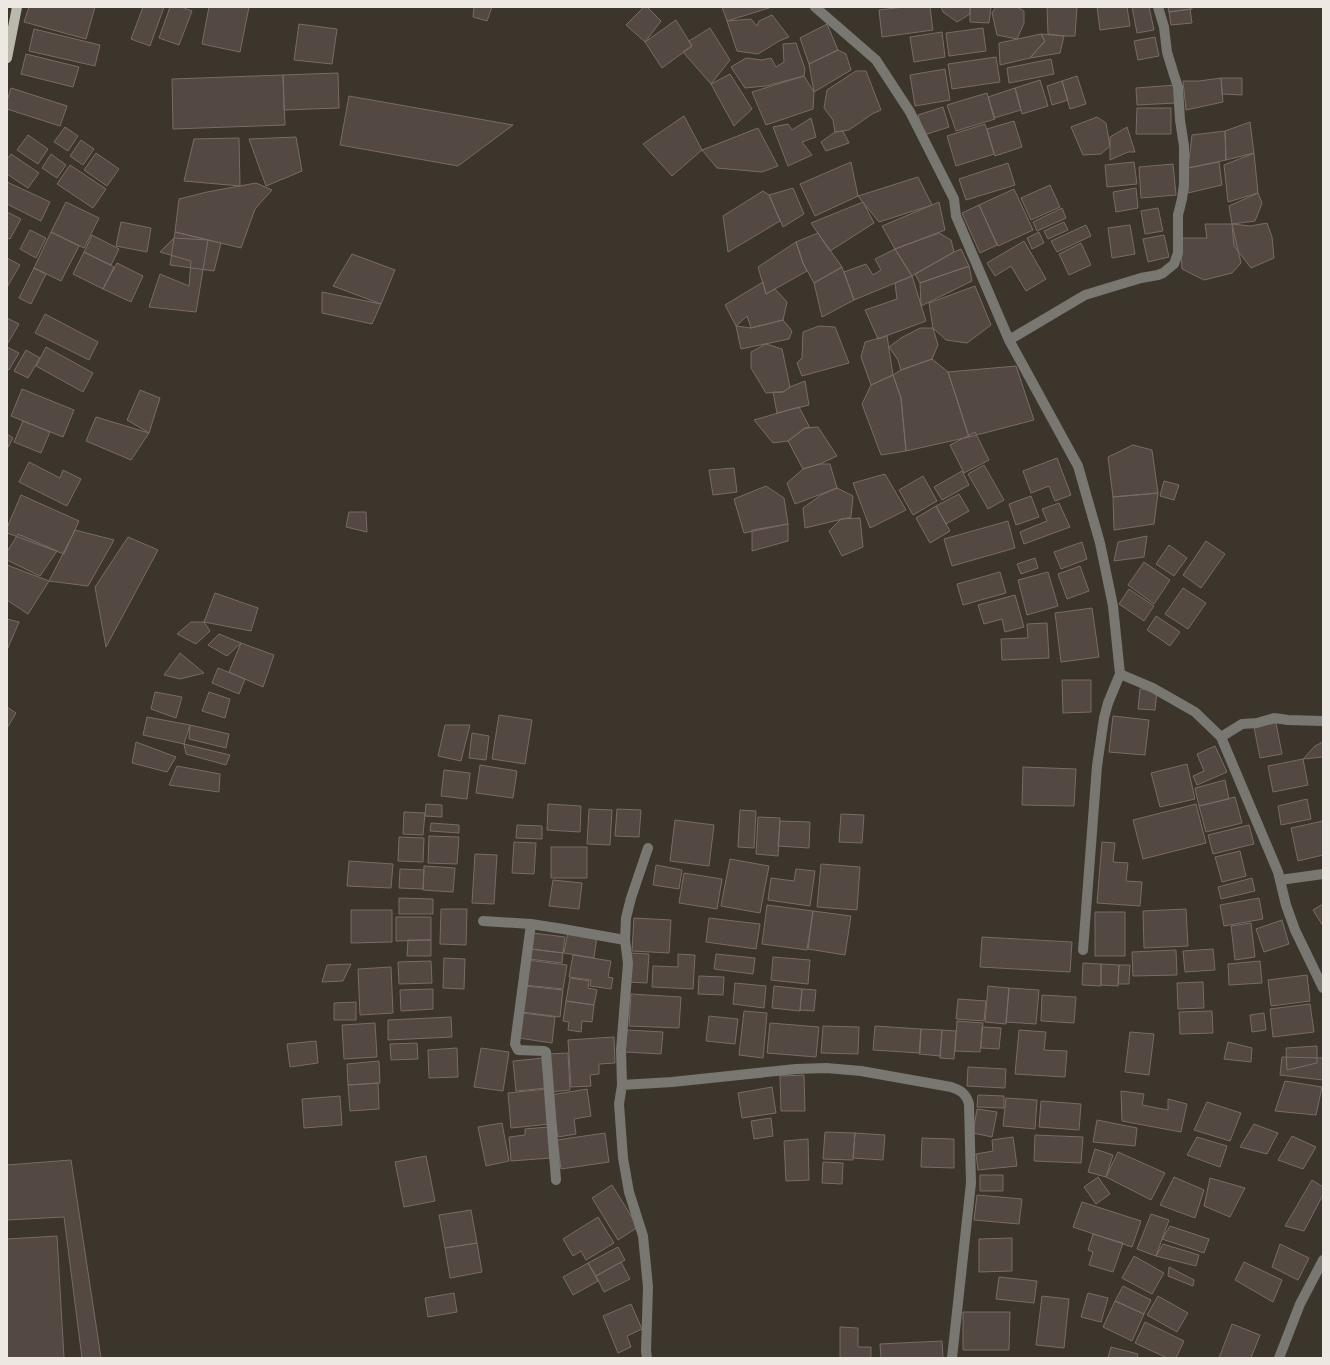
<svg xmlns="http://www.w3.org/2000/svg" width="1330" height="1365" viewBox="0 0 1330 1365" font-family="'Nunito Sans',sans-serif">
<rect width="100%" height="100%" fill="#3c352b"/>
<path fill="#544842" stroke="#796b65" d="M29 7H95L86 39 24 22Z
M143 7H164L150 46 131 39Z
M170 7H181L192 11 179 45 159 38Z
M209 7H249L240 52 202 44Z
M471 7H492L487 21 473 17 474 8Z
M644 7H647L661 21 645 42 626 25Z
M722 7H772L727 21Z
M904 7H930L933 30 882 37 879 10Z
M941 7H970V14L957 22 943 12Z
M970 7H991L989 23 970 22Z
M996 7H1017L1024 11V23L1017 39 997 35 992 13Z
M1047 7H1077L1075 36H1064L1048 34Z
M1097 7H1127L1130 26 1100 30Z
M1132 7H1149L1154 30 1137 33Z
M1168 7H1192V9L1169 12Z
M1190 9 1192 23 1171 25 1169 12Z
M772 15 789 37 779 41 758 54 737 51 727 21 751 19 757 26 759 21Z
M676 20 692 46 662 68 645 42Z
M299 24 337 29 332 64 294 60Z
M827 24 838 50 809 64 800 38Z
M710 28 730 60 711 84 683 52 692 46 689 41Z
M983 28 986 51 949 56 946 33Z
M34 29 100 45 95 66 29 51Z
M942 32 945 57 914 62 910 37Z
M1041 34 1064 36 1060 53 1030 58 1045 41Z
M1041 34 1045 41 1030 58 1000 65 999 43Z
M1155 37 1159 56 1138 60 1134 41Z
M796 43 805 69 804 76 766 86 745 88 731 67 746 58 762 60 771 58 776 67 784 62 783 44Z
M838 50 846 54 851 70 814 92 809 64Z
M26 54 79 67 73 87 21 74Z
M996 57 1000 82 952 89 948 64Z
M1051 59 1054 74 1009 83 1007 68Z
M945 69 950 100 915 106 910 75Z
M856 71H866L881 110 872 114 849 130 835 132 833 120 824 108 827 90Z
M338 73 339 108 284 110 283 75Z
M730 74 752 109 734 126 711 84Z
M283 75 285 125 173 129 172 79Z
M804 76 814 92 813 109 766 125 752 92Z
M1077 76 1086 104 1070 109 1062 81Z
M1221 78H1242V95L1222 94Z
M1221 78 1223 102 1186 110 1183 81H1199Z
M1040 80 1048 106 1022 114 1015 88Z
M1062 81 1068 100 1052 105 1047 86Z
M1175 85 1176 103 1137 105 1136 88Z
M11 88 67 106 60 126 7 109V101Z
M1015 88 1021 110 994 118 988 97Z
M987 93 995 119 956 131 947 105Z
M349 96 513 125 458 166 340 145Z
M943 107 949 127 924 135 918 115Z
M1137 108H1171V134H1136Z
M684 116 702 150 672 176 643 144Z
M1097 117 1106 123 1110 146 1101 154 1083 155 1071 127Z
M811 118 816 137 802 142 812 155 788 166 773 127 788 124 792 130Z
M1014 121 1022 147 995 156 987 129Z
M1250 122 1254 153 1226 160 1225 131Z
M985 124 994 154 956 166 947 136Z
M65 127 78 136 68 151 54 142Z
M1127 127 1135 152H1128L1110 160V137Z
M758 128 778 166 762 172 717 168 702 150Z
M843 131 849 143 826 151 821 142 835 132Z
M1225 131 1226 160 1188 168 1192 135Z
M28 135 48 149 38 164 17 150Z
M296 137 302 171 266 186 249 139Z
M239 138 240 186 184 181 194 139Z
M81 140 94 149 83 165 70 156Z
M96 153 119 169 107 186 84 170Z
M1254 153 1258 193 1228 202 1224 165Z
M11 154 39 173 28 188 7 174V159Z
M51 154 66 165 57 178 42 168Z
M851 162 858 196 815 216 800 184Z
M1134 162 1137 184 1107 187 1105 165Z
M1219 162 1222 185 1188 193V168Z
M1008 163 1015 185 966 200 959 179Z
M1173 164 1176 195 1141 198 1139 167Z
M70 165 106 189 93 208 57 184Z
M918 177 932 205 879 222 858 196Z
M7 182 50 202 41 221 7 204Z
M256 183 272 190 255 209 241 248 175 232 179 199 207 192Z
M1050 185 1060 207 1031 220 1021 198Z
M793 188 804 214 783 227 769 195Z
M1136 188 1138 208 1116 212 1113 192Z
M1014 189 1033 230 998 246 979 205Z
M763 191 769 195 780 221 728 252 723 216Z
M1258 193 1262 203 1255 221 1232 224 1229 206Z
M66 202 99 218 84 248 51 232Z
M863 202 874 223 830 251 811 223Z
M939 202 945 230 895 249 882 226Z
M979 205 997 245 980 253 962 213Z
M1062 208 1066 218 1037 231 1033 222Z
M1158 208 1163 231 1145 234 1141 211Z
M7 212 21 219 10 239 7 238Z
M121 222 151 228 147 252 116 246Z
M1064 222 1068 230 1048 239 1044 231Z
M1267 223 1272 237 1274 258 1251 268 1234 246 1232 224 1250 226Z
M1205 224H1232L1241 263 1232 273 1204 280 1182 269 1180 238H1207Z
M1086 225 1091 236 1057 252 1051 241Z
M1130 225 1135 254 1112 258 1108 228Z
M30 230 46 238 36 258 20 249Z
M51 232 79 246 61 281 34 268Z
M175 232 221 243 214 271 170 265Z
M1039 232 1044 243 1032 249 1027 238Z
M818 233 842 267 814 283 803 263 796 242Z
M939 233 951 240 954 252 912 276 895 249Z
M92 235 119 249 111 265 84 252Z
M1164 235 1169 257 1148 262 1143 239Z
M174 238 208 240 196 312 149 307 160 274 189 286 191 261 160 252Z
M1024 241 1046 279 1026 291 1011 266 995 276 987 263Z
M796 242 803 263 807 271 766 294 758 267Z
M1081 243 1091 265 1069 275 1059 254Z
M895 249 912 276 854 300 844 272 866 264 873 275 881 270 875 259Z
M961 249 969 266 920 283 915 274 954 252Z
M84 252 114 267 103 289 73 274Z
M352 254 395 270 381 304 333 286Z
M7 258 20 265 7 287Z
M117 263 143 276 131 302 103 289Z
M969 266 972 281 921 306 920 283Z
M842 267 854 300 822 317 814 283Z
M34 268 46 274 31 304 19 298Z
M912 276 926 321 878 339 865 310 897 299 895 283Z
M763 282 766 294 775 289 787 302 783 320 751 328 747 316 736 326 725 305Z
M975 286 991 325 967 343 946 340 933 328 929 303Z
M322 292 381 304 372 324 322 313Z
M45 314 98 342 89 360 35 333Z
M7 318 19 324 8 343 7 342Z
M783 320 792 331 789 339 741 349 736 326 751 328Z
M819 326 835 327 849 363 802 376 797 363 802 358 803 332Z
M920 328H933L938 345 932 359 901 370 898 360 889 347 901 338Z
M887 336 893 375 871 385 861 357 865 342Z
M766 344 782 349 790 387 783 392 766 393 751 368V352Z
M7 347 19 353 9 370 7 368Z
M46 347 93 373 83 392 36 366Z
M26 350 40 358 28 378 14 371Z
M932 359 948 372 969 437 906 451 901 398 893 375 901 370Z
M1016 366 1034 420 969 437 948 372Z
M893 375 901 398 906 451 881 455 862 404 871 385Z
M805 381 809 405 777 413 773 392H783L790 387Z
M22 389 74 410 63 437 11 416Z
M140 390 160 398 149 433 127 420Z
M799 407 810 428H805L788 441 773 443 754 420Z
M96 417 149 433 131 460 86 441Z
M23 421 50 432 41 453 14 442Z
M818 427 837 456 820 464 803 469 788 441 805 428Z
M975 432 989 460 964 473 950 445Z
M7 434 13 438 7 449Z
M1133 445 1152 450 1158 493 1113 497 1108 457Z
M1057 458 1071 495 1055 501 1049 486 1031 493 1023 471Z
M29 462 60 478 63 470 81 479 67 506 19 482Z
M820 464H830L837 488 795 504 787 483 803 469Z
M984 465 1004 500 988 509 968 474Z
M734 468 737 492 713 495 709 470Z
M962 471 969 485 942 500 934 487Z
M885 474 906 510 870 528 853 483Z
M923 476 937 501 913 515 899 490Z
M1164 481 1179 485 1174 500 1160 496Z
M766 486 784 498 788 524 744 533 734 499Z
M837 488 853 496 851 517 805 528 803 508 821 495Z
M1158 493 1154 524 1114 530 1113 497Z
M959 494 969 511 946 524 936 506Z
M21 495 79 521 64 554 7 533V528Z
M1031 496 1039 517 1016 525 1009 504Z
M1059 503 1070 527 1024 544 1020 532 1047 521 1042 509Z
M936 506 950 531 930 543 916 518Z
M349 512H366L367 532 346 527Z
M860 518 863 547 842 556 829 531 841 519Z
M1008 521 1015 548 952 566 944 539Z
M788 524V541L752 551V530Z
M75 530 114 540 88 586 49 581Z
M18 534 57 551 40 576 7 560V552Z
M1147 536 1144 557 1114 561 1118 542Z
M128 537 158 550 106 647 95 587Z
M1206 541 1225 554 1201 588 1183 575Z
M1082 542 1087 559 1061 569 1054 552Z
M1169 545 1187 558 1174 576 1156 564Z
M1035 558 1038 568 1021 574 1017 564Z
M1144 562 1170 580 1154 604 1128 585Z
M7 565 49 581 28 614 7 600Z
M1080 566 1089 591 1067 599 1058 574Z
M1000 572 1006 593 963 605 957 584Z
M1048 572 1058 606 1027 615 1018 580Z
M1183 588 1206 603 1188 629 1165 614Z
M1129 589 1154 606 1144 621 1119 604Z
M215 593 258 608 251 631 204 622Z
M1015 595 1024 627 1005 632 1002 619 984 624 978 605Z
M1092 608 1099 657 1061 662 1055 613Z
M1156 616 1180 632 1170 646 1147 630Z
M7 619 19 622 7 650Z
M191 622H204L210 631 196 644 177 634Z
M1047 623 1049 658 1002 660 1001 639 1028 638 1027 624Z
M219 634 241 643 227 656 208 645Z
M241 643 274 655 263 687 229 672Z
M180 653 204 673 180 679 164 675Z
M218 668 245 679 239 694 212 683Z
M1062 680H1091V712L1063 713Z
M1140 689 1157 691 1155 710 1138 709Z
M155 692 182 697 176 718 151 709Z
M209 692 230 699 225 718 202 711Z
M7 707 16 713 7 728Z
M499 715 532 720 525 764 492 759Z
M1113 716 1149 720 1145 755 1109 752Z
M147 717 190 725 184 744 143 735Z
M1276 723 1282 754 1260 758 1254 727Z
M190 725 229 734 226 748 189 739Z
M445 725H470L461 761 438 756Z
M472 733 489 736 486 760 469 758Z
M136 742 176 757 167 772 132 763Z
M1323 742V757L1303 759 1315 746Z
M184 744 230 755 226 765 186 754Z
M1215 746 1227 772 1197 785 1193 776 1204 771 1197 754Z
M1303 759 1308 785 1273 792 1268 766Z
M1187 764 1195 799 1160 807 1151 773Z
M480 765 517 771 513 798 476 793Z
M177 766 220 774 219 792 169 785Z
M1023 767 1076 769 1074 806 1022 805Z
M444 770 470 773 467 799 441 796Z
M1225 780 1229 799 1199 806 1195 788Z
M1235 797 1242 823 1206 832 1199 806Z
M1307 799 1311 819 1281 825 1278 806Z
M426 804 442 805V817L425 816Z
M548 804 581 806 580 832 547 830Z
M1196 804 1206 843 1143 859 1133 820Z
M589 809 612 810 610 845 587 844Z
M617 809 641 810 639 837 615 836Z
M740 810 756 811 754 848 738 847Z
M404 812 425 813 423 835 403 834Z
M841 814 864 815 862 843 839 842Z
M758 817 780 818 778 856 756 854Z
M675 820 714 825 709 866 670 861Z
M780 821 810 822 809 848 778 846Z
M1323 821V855L1298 861 1291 828Z
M431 823 459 825V833L430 831Z
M517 825 542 826V839L516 838Z
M1249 825 1254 844 1213 854 1208 835Z
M429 836 459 837 457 864 428 863Z
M399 837 424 838 423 862 398 861Z
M514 842 536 843 534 874 512 873Z
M1102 842 1115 843 1113 862 1128 863 1126 881 1142 882 1140 906 1097 903Z
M551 847H587V878H551Z
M1240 851 1246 876 1222 882 1215 857Z
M475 854 497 855 494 904 472 903Z
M730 859 769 866 760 913 721 906Z
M349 861 393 864 391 888 347 886Z
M821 864 860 867 857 910 817 907Z
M656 865 682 870 679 889 653 885Z
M424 866 455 868 453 892 423 890Z
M400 869 424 870 423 889 399 888Z
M796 869 815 871 810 906 768 900 771 878 794 881Z
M684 873 722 879 717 909 679 903Z
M1252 878 1255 891 1221 899 1218 887Z
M553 880 582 883 579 909 549 906Z
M399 898 433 899V914H399Z
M1259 898 1263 919 1224 926 1220 905Z
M1323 904V926L1313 910Z
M767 905 813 911 807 950 762 944Z
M441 909H467L466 945 440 944Z
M1186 909 1188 946 1144 948 1143 911Z
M351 910H392V942L351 943Z
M813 911 851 916 845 955 808 949Z
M1095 912H1125V956H1095Z
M396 917H431V940L396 941Z
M634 918 671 920 669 953 632 951Z
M709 918 760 924 756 949 706 942Z
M1282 920 1289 944 1264 952 1256 929Z
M1251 923 1255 957 1235 960 1231 926Z
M568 932 597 936 594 958 564 953Z
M533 933 565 937 563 953 531 949Z
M982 937 1072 942 1070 972 980 967Z
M408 940H431V956H407Z
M531 949 563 953 562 963 529 959Z
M1213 949 1215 970 1185 972 1183 951Z
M1176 950 1177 975 1133 976 1132 952Z
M630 953 649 954 647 983 629 982Z
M678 954 695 955 693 989 652 987 653 966 678 967Z
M716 954 755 958 753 974 714 969Z
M573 955 611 961 608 977 613 978 611 989 590 986 591 980 569 977Z
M773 957 810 960 808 984 771 980Z
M444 958 465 959 464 989 443 988Z
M527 960 567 965 563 989 524 985Z
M431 961 432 983 399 984 398 962Z
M1260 961 1262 983 1229 985 1228 964Z
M1083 963 1101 964V986L1082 985Z
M351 964 343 981 322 982 327 965Z
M1101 964 1119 965 1118 986 1101 985Z
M1119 965H1130L1129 984H1118Z
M391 967 393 1013 360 1015 358 969Z
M1307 975 1310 1001 1271 1006 1268 980Z
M699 976 724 977 723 995 698 994Z
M570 978 589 981 588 988 597 990 594 1005 566 1001Z
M1203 982 1204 1008 1178 1009 1177 983Z
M735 983 766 986 764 1008 733 1004Z
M525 986 563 990 560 1017 522 1012Z
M774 986 802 989 800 1011 772 1008Z
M988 986 1009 988 1006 1024 985 1022Z
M1009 988 1039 990 1036 1024 1006 1022Z
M433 989V1009L401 1011 400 990Z
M802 989 816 990 814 1011 800 1010Z
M631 994 681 997 679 1028 629 1026Z
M1042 995 1076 997 1074 1023 1041 1021Z
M958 999 986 1001 984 1021 956 1019Z
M566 1001 594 1005 592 1022 582 1021 581 1032 568 1030 569 1022 563 1021Z
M356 1002V1020H334V1003Z
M1310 1004 1314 1032 1273 1037 1270 1009Z
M744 1011 767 1013 763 1058 739 1055Z
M1212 1011 1213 1033 1180 1034 1179 1012Z
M522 1013 555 1017 552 1043 519 1038Z
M1264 1013 1266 1030 1252 1032 1250 1015Z
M709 1016 738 1019 735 1044 706 1041Z
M451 1017 452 1037 388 1040V1020Z
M957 1021 983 1023 980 1052 955 1051Z
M375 1023 377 1057 344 1059 342 1025Z
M770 1023 819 1027 816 1057 767 1053Z
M823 1026 859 1027 858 1054 821 1053Z
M875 1026 921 1029 920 1053 873 1050Z
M982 1027 1001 1028 999 1049 981 1048Z
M921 1029 942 1030 940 1056 919 1054Z
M627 1030 663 1032 661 1054 625 1052Z
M942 1030 956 1031 954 1059 940 1058Z
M1019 1030 1046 1032 1044 1050 1067 1051 1065 1077 1015 1074Z
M1130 1032 1154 1034 1149 1075 1125 1072Z
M614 1037 615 1063 599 1064V1074L590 1075 591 1086 571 1087 568 1040Z
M316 1041 318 1063 290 1067 287 1044Z
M1228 1042 1252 1048 1251 1062 1224 1059Z
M417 1043 418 1059 391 1060 390 1044Z
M1317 1046V1063L1287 1070 1286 1048Z
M457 1048 458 1077 429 1078 428 1050Z
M481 1048 509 1052 503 1091 474 1087Z
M568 1053 570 1090 551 1092 548 1054Z
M1282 1057 1323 1058V1080L1280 1075Z
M544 1058 546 1088 516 1091 513 1061Z
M379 1061 380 1083 348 1085 347 1064Z
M968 1067 1006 1069 1005 1088 967 1086Z
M804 1075 805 1111H781L780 1076Z
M1285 1081 1322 1087 1316 1115 1275 1111Z
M378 1083 379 1109 350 1111 348 1085Z
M772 1087 776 1113 742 1118 738 1093Z
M547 1089 550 1124 511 1128 508 1093Z
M587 1089 591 1116 574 1119 576 1134 558 1137 551 1095Z
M1121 1091 1144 1094 1142 1105 1168 1110V1099L1187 1104 1181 1132 1122 1121Z
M978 1095 1004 1096V1108L977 1107Z
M340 1096 342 1125 304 1128 302 1099Z
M1006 1098 1037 1100 1035 1129 1003 1126Z
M1041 1101 1081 1104 1079 1130 1039 1127Z
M1207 1102 1241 1113 1230 1141 1194 1130Z
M977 1109 997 1112 992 1137 973 1133Z
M771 1118 773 1136 754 1139 751 1121Z
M1097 1120 1137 1128 1135 1146 1093 1142Z
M502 1123 509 1161 486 1166 478 1127Z
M1254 1124 1278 1133 1267 1154 1240 1147Z
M548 1127 551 1158 511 1161 509 1137 525 1135V1129Z
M825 1132 855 1133 853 1160 823 1159Z
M605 1133 609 1162 561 1169 557 1140Z
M855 1133 885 1135 883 1160 853 1158Z
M1035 1135 1083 1137 1081 1163 1034 1161Z
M1292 1136 1316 1147 1303 1169 1278 1160Z
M1013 1137 1017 1166 978 1170 976 1154 993 1151 992 1140Z
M1197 1137 1227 1146 1220 1167 1187 1155Z
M922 1138 954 1139V1168L921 1167Z
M808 1139 809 1180 786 1181 784 1141Z
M1095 1149 1113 1155 1106 1177 1088 1172Z
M1118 1152 1165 1173 1151 1200 1106 1177Z
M426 1156 435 1201 404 1207 395 1162Z
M71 1160 101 1358H82L64 1217 7 1220V1165Z
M823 1162 843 1163 842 1184 822 1183Z
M980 1175H1003V1191H980Z
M1098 1177 1110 1194 1096 1204 1084 1187Z
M1174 1177 1204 1190 1195 1218 1160 1205Z
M1210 1178 1245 1188 1230 1217 1204 1206Z
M1312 1180 1323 1187V1195L1304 1231 1285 1226Z
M612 1185 638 1227 618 1240 592 1198Z
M977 1195 1022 1199 1019 1224 974 1220Z
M1082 1202 1141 1221 1132 1247 1073 1227Z
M471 1210 477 1243 445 1248 439 1215Z
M1151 1214 1169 1220 1156 1256 1137 1249Z
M598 1217 614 1243 586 1260 581 1251 573 1256 563 1239Z
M1170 1226 1209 1239 1204 1253 1162 1239Z
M1093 1234 1123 1243 1113 1272 1089 1265 1093 1252 1088 1250Z
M57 1236 64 1358H7V1239Z
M1012 1238V1271L979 1272V1239Z
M477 1243 482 1272 450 1278 445 1248Z
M1163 1244 1199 1255 1196 1266 1156 1256Z
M1280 1244 1309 1258 1298 1280 1272 1267Z
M618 1247 625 1260 596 1276 588 1263Z
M1134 1256 1164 1273 1152 1294 1122 1278Z
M621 1262 630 1279 604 1292 596 1276Z
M1244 1262 1282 1280 1273 1302 1235 1280Z
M588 1263 598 1281 573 1295 563 1277Z
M1169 1267 1194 1280 1193 1286 1168 1276Z
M999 1277 1037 1281 1034 1303 996 1299Z
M1123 1286 1151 1300 1144 1314 1115 1301Z
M454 1293 457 1312 428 1317 425 1298Z
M1088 1293 1108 1298 1101 1322 1081 1317Z
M1042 1296 1069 1299 1064 1348 1036 1345Z
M1158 1296 1188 1313 1177 1332 1147 1315Z
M1115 1301 1144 1314 1132 1341 1103 1327Z
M631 1304 642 1329 627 1336 631 1347 618 1353 603 1316Z
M963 1312H1010L1009 1350H963Z
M1145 1322 1184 1341 1176 1358H1167L1135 1343Z
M1232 1324 1260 1335 1251 1358H1219Z
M840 1327 858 1328V1347H871V1358H840Z
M942 1341 943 1358H881L880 1344Z
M1111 1347 1138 1354 1137 1358H1108Z"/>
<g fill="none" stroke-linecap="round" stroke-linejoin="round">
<path stroke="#797772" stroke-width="10" d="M815 7 876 60 910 112 954 199 956 216 1009 340 1078 466 1100 543 1113 606 1120 674 1108 703 1104 718 1097 766 1083 950
M1009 340 1085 295 1141 278 1158 275 1163 273 1174 264 1178 253V215L1182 199 1184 184V146L1180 120 1178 87 1174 75 1167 52 1164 27 1158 7
M1120 674 1153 688 1195 712 1221 737 1278 872 1286 905 1295 930 1323 988
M1221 737 1242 724 1257 723 1274 718 1288 720 1323 721
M1280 880 1323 874
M483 921 531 924 563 929 625 940 628 963 621 1050 622 1085 672 1082 796 1069 826 1068 861 1071 951 1087C960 1090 966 1093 969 1104L971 1183 952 1358
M531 924 515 1044 518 1050 544 1051 546 1052 556 1180
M625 940 626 918 631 898 648 848
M622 1085 619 1104 623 1158 629 1192 643 1236 648 1287 646 1351 647 1358
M1279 1358 1300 1304 1323 1260"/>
<path stroke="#bbb8ac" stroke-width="10" d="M7 58 17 7"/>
</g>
<rect width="1330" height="1365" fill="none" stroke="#ede8e2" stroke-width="16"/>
</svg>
